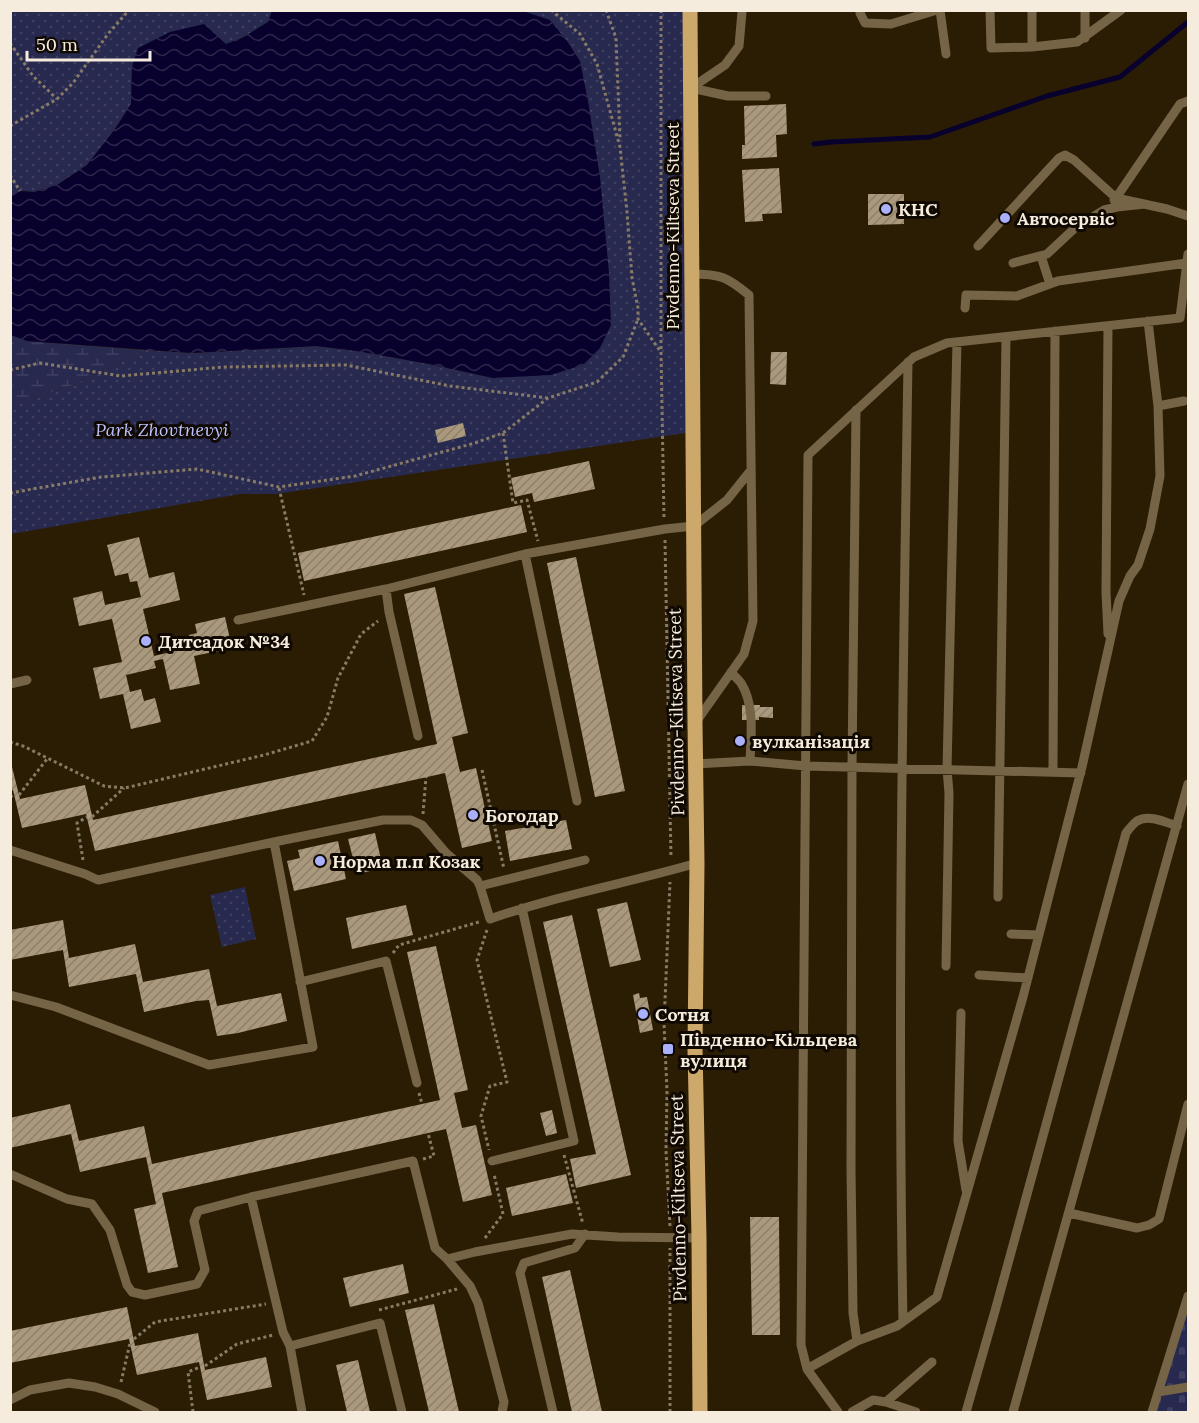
<svg xmlns="http://www.w3.org/2000/svg" width="1199" height="1423" viewBox="0 0 1199 1423" font-family="Lora,serif">
<defs>
<pattern id="wetland-marsh" width="20" height="14" patternUnits="userSpaceOnUse" patternTransform="scale(1.5)"><rect width="20" height="14" fill="#28294f"/><path d="M1 5h8M5 5V1M11 12h8M15 12V8" fill="none" stroke="#3d3e60"/></pattern>
<pattern id="cemetery-stones" width="16" height="16" patternUnits="userSpaceOnUse" patternTransform="scale(1.5)"><rect width="16" height="16" fill="#28294f"/><path d="M2 7V4a2 2 0 0 1 4 0v3zM10 15v-3a2 2 0 0 1 4 0v3z" fill="#3d3e60"/></pattern>
<pattern id="park-dots" width="8" height="8" patternUnits="userSpaceOnUse" patternTransform="scale(1.5)"><rect width="8" height="8" fill="#28294f"/><path d="M2 2h.1M6 6h.1" fill="none" stroke="#3d3e60" stroke-width="1.8" stroke-linecap="round"/></pattern>
<pattern id="water-waves" width="16" height="10" patternUnits="userSpaceOnUse" patternTransform="scale(1.5)"><rect width="16" height="10" fill="#09012d"/><path d="M0 5q4-4 8 0t8 0" fill="none" stroke="#2d264b"/></pattern>
<pattern id="building-hatch" width="6" height="6" patternUnits="userSpaceOnUse" patternTransform="scale(1.5)"><rect width="6" height="6" fill="#ab997d"/><path d="M-1 1l2-2M0 6l6-6M5 7l2-2" fill="none" stroke="#8e806b"/></pattern>
</defs>
<rect width="100%" height="100%" fill="#2b1d04"/>
<path fill="url(#wetland-marsh)" d="M11 335 28 341 146 350 73 385 11 406Z"/>
<path fill="url(#cemetery-stones)" d="M1188 1304V1412H1156Z"/>
<path fill="url(#park-dots)" d="M11 11H272L268 22 242 38 226 44 132 67 131 104 115 129 87 165 57 185 34 192 20 191 11 197Z
M520 11H690L692 432 276 494H240L11 534 10 406 73 385 146 350 192 353 316 346 357 351 429 364 493 378 549 20Z
M245 887 256 939 222 947 210 895Z"/>
<path fill="url(#water-waves)" d="M272 11 520 10 550 20 567 41 580 61 588 101 600 177 609 273 611 325 600 348 583 365 551 375 493 378 429 364 357 351 316 346 192 353 27 341 11 335V197L20 191 34 192 57 185 87 165 115 129 131 104 132 67 138 48 170 32 204 24 226 44 242 38 268 22Z"/>
<g fill="none" stroke-linecap="round" stroke-linejoin="round">
<path stroke="#09012d" stroke-width="5" d="M814 144 831 142 930 137 1047 96 1120 77 1188 22"/>
</g>
<path fill="url(#building-hatch)" d="M786 104 787 134 776 135 777 157 742 159V145H745L744 106Z
M779 168 782 213 762 214 763 221 745 222 742 170Z
M868 194H904V224L868 225Z
M771 352H787L786 385 770 384Z
M463 423 466 436 438 443 435 430Z
M589 461 595 489 534 502 532 493 515 497 511 478Z
M521 505 527 532 304 581 298 553Z
M139 537 149 578 174 572 180 600 143 609 154 656 192 647 189 635 197 633 195 624 225 617 232 648 194 656 200 684 170 690 163 659 154 661 156 668 126 675 130 692 141 689 144 701 155 698 161 722 131 729 123 694 100 699 93 668 122 662 112 619 79 626 73 598 102 591 105 605 141 597 137 581 130 582 128 573 115 576 107 545Z
M576 557 625 791 595 797 547 563Z
M435 587 468 733 452 737 460 772 476 768 492 841 462 848 445 773 95 851 86 814 22 828 13 790 10 791V759L20 799 85 785 93 820 437 744 404 594Z
M742 705H760V707H773V718L759 717V720H742Z
M566 820 572 849 510 861 505 831Z
M375 833 383 868 357 874 348 839Z
M338 841 346 879 294 891 287 861 300 858 298 850Z
M627 902 641 960 610 967 597 909Z
M406 905 413 935 352 949 346 918Z
M572 915 631 1175 576 1188 570 1159 596 1154 543 922Z
M63 920 69 958 135 944 143 982 209 969 217 1006 281 993 287 1021 238 1033 217 1036 209 1000 196 1001 144 1012 136 974 69 987 63 950 10 960V930Z
M436 946 468 1090 454 1093 462 1128 476 1125 492 1195 463 1202 446 1129 162 1193 178 1267 148 1273 134 1209 156 1204 146 1157 80 1172 71 1134 10 1148V1118L70 1104 79 1141 144 1126 152 1164 440 1100 407 952Z
M639 993 640 998 647 997 653 1030 640 1033 633 995Z
M552 1110 557 1133 546 1136 540 1113Z
M566 1174 573 1203 512 1216 506 1188Z
M750 1217H779L780 1335H752Z
M403 1264 409 1293 350 1307 343 1278Z
M570 1270 602 1412H572L542 1277Z
M434 1304 459 1412H429L405 1310Z
M127 1307 135 1346 198 1333 205 1370 266 1357 272 1387 207 1400 199 1362 137 1375 129 1339 10 1363V1331Z
M358 1360 370 1412H347L336 1365Z"/>
<g fill="none" stroke-linecap="round" stroke-linejoin="round">
<path stroke="#877b67" stroke-width="3" stroke-dasharray="3 3" stroke-linecap="butt" d="M551 10 580 34 597 64 620 147 627 212 632 278 638 308V319L660 351
M606 10 616 38 620 139
M661 10V352L664 519
M10 43 33 76 57 99
M10 126 57 99 73 83 108 34 129 10
M10 175 20 191
M10 370 40 363 121 376 224 367 346 365 450 386 548 398
M503 433 513 503 527 500 538 541
M279 488 304 595
M10 493 101 477 197 469 279 487 355 476 475 443 503 433 548 398 597 382 623 357 638 319
M665 540 671 858
M10 742 23 746 104 786 125 788 264 755 312 741 327 717 338 678 361 634 378 621
M482 770 504 869
M19 795 47 759
M10 797 14 795
M423 814 426 777
M92 817 124 788
M83 860 77 823 87 817
M487 930 477 960 507 1082 490 1086 481 1116 489 1150
M393 953 399 945 479 922
M419 1093 422 1104
M564 1155 583 1224
M423 1159 434 1156 428 1133
M670 1226 666 1151 667 1091 664 1024 670 882
M485 1238 503 1214 494 1174
M379 1310 457 1289
M134 1339 155 1322 266 1304
M205 1366 237 1344 273 1335
M121 1382 130 1343
M193 1412 188 1372 200 1367
M670 1412V1248"/>
<path stroke="#766447" stroke-width="9" d="M860 10V13L865 23 891 24 937 10
M940 10 946 54
M990 10 991 48 1032 47 1077 42 1121 10
M1032 10V47
M1085 10V38
M691 88 725 65 739 46 742 12
M691 88 728 96H766
M1114 200 1116 198 1167 209 1188 216
M978 246 1059 158 1065 155 1074 160 1116 198 1180 104 1188 101
M1041 256 1050 284
M1013 263 1047 254 1076 227 1104 210 1117 207 1145 204
M691 274C721 274 727 277 749 295L753 621 744 654 696 722
M965 308 966 295 1017 296 1058 281 1187 263
M1158 406 1184 401
M856 410 852 767 851 1170 853 1313 857 1341
M525 554 577 801
M386 589 389 612 418 736
M238 620 386 589 525 554 665 529 694 526 727 500 751 470
M1108 634 1106 592 1108 326
M731 672C734 676 738 679 741 683 755 705 751 736 750 761
M10 684 27 680
M695 764 750 761 806 766 1081 773
M1053 772 1055 331
M10 850 85 874 98 880 274 842 383 820H411L422 825 446 853 477 880 480 886 490 919C558 895 629 883 697 863
M480 886 585 860
M998 897 1006 337
M1011 934 1039 935
M946 966 949 793 947 769 957 342
M979 975 1028 978
M300 982 386 961 417 1083
M10 995 56 1007 209 1065 313 1047 274 842
M961 1013 958 1141 966 1190
M492 1161 574 1141 522 908
M10 1174 67 1199 92 1204 110 1230 127 1285 132 1292 145 1295 197 1284 205 1270 194 1221 198 1211 251 1197 413 1161 435 1248 447 1259 475 1252 572 1234 618 1237 699 1238
M251 1197 283 1332 290 1346 302 1412
M1069 1213 1137 1228 1149 1225 1159 1219 1188 1104
M447 1259 470 1286 478 1303 504 1402 502 1412
M903 1322C897 1002 903 682 908 362
M290 1346 380 1323 402 1412
M807 1369 857 1341 897 1326 937 1297 1023 997 1082 767 1119 601 1130 576 1138 565 1150 529 1160 476 1158 406 1148 321
M1158 1392 1188 1387
M10 1400 30 1390 69 1383 95 1387 118 1394 155 1412
M886 1402 932 1362
M553 1412 520 1273 524 1263 575 1248 585 1234
M838 1412 807 1369 801 1345 808 455 914 357 947 343 1180 318 1188 254
M852 1412 873 1400 886 1402 916 1412
M966 1412 995 1311 1126 833C1129 829 1133 824 1137 821 1149 814 1165 822 1177 826
M1013 1412 1188 784
M1152 1412 1188 1296"/>
<path stroke="#cda86b" stroke-width="15" d="M690 10 695 724 697 863 695 1049 699 1238 700 1412"/>
</g>
<g fill="#aab0fb" stroke="#0f0902" stroke-width="2">
<circle cx="886" cy="209" r="6"/>
<circle cx="1005" cy="218" r="6"/>
<circle cx="146" cy="641" r="6"/>
<circle cx="740" cy="741" r="6"/>
<circle cx="473" cy="815" r="6"/>
<circle cx="320" cy="861" r="6"/>
<circle cx="643" cy="1014" r="6"/>
<rect x="662" y="1043" width="12" height="12" rx="3"/>
</g>
<g text-anchor="middle" dominant-baseline="central" stroke-width="6" stroke-linejoin="round" paint-order="stroke">
<g font-size="18" font-weight="bold" fill="#f6ecdd" stroke="#0f0902" text-anchor="start">
<text x="898" y="209">КНС</text>
<text x="1017" y="218">Автосервіс</text>
<text x="158" y="641">Дитсадок №34</text>
<text x="752" y="741">вулканізація</text>
<text x="485" y="815">Богодар</text>
<text x="332" y="861">Норма п.п Козак</text>
<text x="655" y="1014">Сотня</text>
<text x="680" y="1039">Південно-Кільцева<tspan x="680" dy="21">вулиця</tspan></text>
</g>
<g font-size="18" fill="#f6ecdd" stroke="#0f0902">
<text transform="translate(672 226) rotate(-90)">Pivdenno-Kiltseva Street</text>
<text transform="translate(676 712) rotate(-91)">Pivdenno-Kiltseva Street</text>
<text transform="translate(678 1198) rotate(-91)">Pivdenno-Kiltseva Street</text>
</g>
<g font-size="18" font-style="italic" fill="#bcc1fc" stroke="#0f0902">
<text x="162" y="429">Park Zhovtnevyi</text>
</g>
</g>
<rect width="1199" height="1423" fill="none" stroke="#f6ecdd" stroke-width="24"/>
<path d="M27 51v9h123v-9" fill="none" stroke="#f6ecdd" stroke-width="3"/>
<text x="36" y="51" font-size="18" fill="#f6ecdd" stroke="#0f0902" stroke-width="4.5" paint-order="stroke">50 m</text>
</svg>
